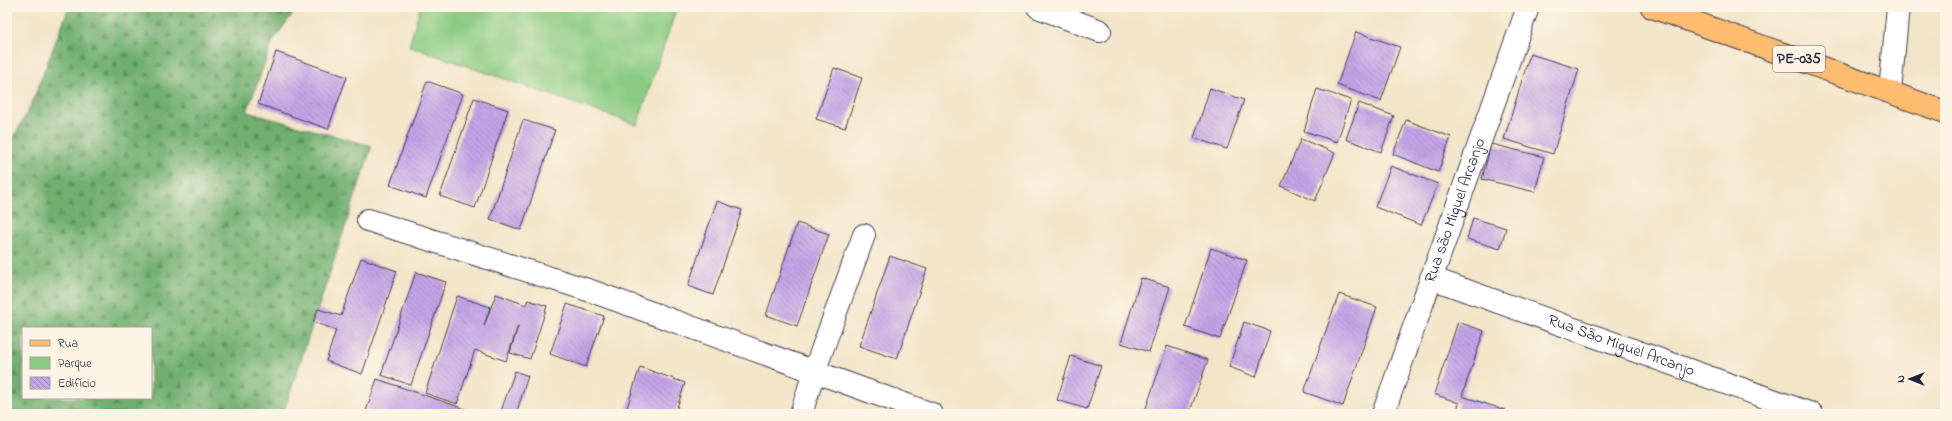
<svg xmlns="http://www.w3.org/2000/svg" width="1952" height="421" viewBox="0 0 1952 421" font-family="'Indie Flower',sans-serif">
<defs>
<pattern id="forest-firs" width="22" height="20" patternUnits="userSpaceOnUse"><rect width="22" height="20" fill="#6faf70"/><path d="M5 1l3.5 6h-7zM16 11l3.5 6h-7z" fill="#5b8e5d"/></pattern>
<pattern id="building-back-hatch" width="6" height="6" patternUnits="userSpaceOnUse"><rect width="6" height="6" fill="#c5a3e7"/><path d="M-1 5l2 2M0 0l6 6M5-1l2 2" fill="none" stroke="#a084bc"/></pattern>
</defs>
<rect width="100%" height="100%" fill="#fcf5e5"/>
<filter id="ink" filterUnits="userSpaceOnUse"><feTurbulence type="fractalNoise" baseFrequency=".025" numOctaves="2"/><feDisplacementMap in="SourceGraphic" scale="8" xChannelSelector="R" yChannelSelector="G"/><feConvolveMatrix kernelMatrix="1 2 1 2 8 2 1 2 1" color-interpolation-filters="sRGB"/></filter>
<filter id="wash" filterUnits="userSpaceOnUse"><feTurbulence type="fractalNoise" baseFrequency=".012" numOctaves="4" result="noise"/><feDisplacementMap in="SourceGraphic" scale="16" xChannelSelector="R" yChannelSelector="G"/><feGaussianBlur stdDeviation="0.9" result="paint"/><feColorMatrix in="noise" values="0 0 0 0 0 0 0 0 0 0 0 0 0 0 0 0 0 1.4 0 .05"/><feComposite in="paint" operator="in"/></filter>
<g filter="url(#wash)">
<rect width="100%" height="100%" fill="#f2e4c7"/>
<path fill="#8acb82" stroke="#56765e" d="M420 7H677L637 125 409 46Z"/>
<path fill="url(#forest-firs)" stroke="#486856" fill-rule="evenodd" d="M69 7H296L294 12 273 41 247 112 372 146 283 414H7V150L31 105ZM23 328H151V398H23Z"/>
<g id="blocks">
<path fill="url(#building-back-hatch)" d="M1356 32 1400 47 1381 101 1337 85Z
M276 52 347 77 328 129 258 104Z
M1530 54 1579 69 1553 154 1504 139Z
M834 68 862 78 845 128 816 119Z
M427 81 463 94 426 198 390 185Z
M1210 88 1244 100 1227 149 1194 138Z
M1317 89 1351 100 1337 142 1304 131Z
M474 98 508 110 475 208 440 196Z
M1359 103 1394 116 1381 152 1346 139Z
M523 120 555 130 521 230 490 219Z
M1406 120 1451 137 1438 172 1393 154Z
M1301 139 1335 153 1315 201 1281 186Z
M1491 144 1544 157 1535 192 1482 179Z
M1391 166 1438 184 1421 225 1375 207Z
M717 201 742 210 713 295 688 286Z
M1473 218 1506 228 1500 249 1467 239Z
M797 223 829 234 797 326 766 315Z
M1211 248 1247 260 1220 339 1185 327Z
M890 256 927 269 897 359 859 346Z
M361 258 397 271 362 374 326 361 336 330 313 322 318 309 341 316Z
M416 272 446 282 411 385 381 375Z
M1141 278 1170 287 1149 352 1121 343Z
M496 294 526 305 528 300 547 306 530 359 510 353 518 326 506 361 475 350 457 404 425 393 457 296 490 307 484 326Z
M1339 294 1377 307 1343 406 1304 392Z
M567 304 604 316 586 367 550 354Z
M1244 322 1270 331 1256 377 1229 367Z
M1458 322 1484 331 1462 396 1505 410 1504 414H1456L1459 403 1434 394Z
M1167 346 1208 360 1189 414H1144Z
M1071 356 1101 366 1087 409 1057 400Z
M640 367 685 383 675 414H625Z
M515 371 528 376 516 414H500Z
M377 379 456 406 479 414H365Z"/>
</g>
</g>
<g filter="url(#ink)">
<use href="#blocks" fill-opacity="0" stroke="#413f50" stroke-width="1"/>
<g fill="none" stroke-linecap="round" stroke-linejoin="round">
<g stroke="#413f50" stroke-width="24">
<g id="minor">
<path d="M1038 7 1100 31"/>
<path d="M1890 91 1898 7"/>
<path d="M368 220 591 291 932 414"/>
<path id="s1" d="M1431 278 1812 414"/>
<path d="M801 414 814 372 864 235"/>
<path id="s2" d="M1383 414 1528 7"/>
</g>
</g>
<g stroke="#413f50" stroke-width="24">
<path id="primary" d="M1652 7 1945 112"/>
</g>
<use href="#minor" stroke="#fff" stroke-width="22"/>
<use href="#primary" stroke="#fdbc70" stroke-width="22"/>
</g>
</g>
<g text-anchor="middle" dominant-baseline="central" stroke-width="4" stroke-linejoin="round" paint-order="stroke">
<rect fill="#fcf5e5" stroke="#63616e" stroke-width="1" x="1773" y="46" width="52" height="26" rx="3"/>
<g font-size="15" font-weight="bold" fill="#22223b">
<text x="1799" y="59">PE-035</text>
</g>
<g font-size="16" fill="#22223b" stroke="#fcf5e5">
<text stroke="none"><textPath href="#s2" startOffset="216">Rua são Miguel Arcanjo</textPath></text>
<text stroke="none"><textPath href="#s1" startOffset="202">Rua São Miguel Arcanjo</textPath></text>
</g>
</g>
<rect width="1952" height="421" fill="none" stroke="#fcf5e5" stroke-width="24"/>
<rect x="22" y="327" width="130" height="72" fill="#fcf5e5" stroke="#a5a1a1"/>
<rect x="30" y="340" width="20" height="6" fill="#fdbc70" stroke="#a5a1a1"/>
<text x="58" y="347" font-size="12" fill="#22223b">Rua</text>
<rect x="30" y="357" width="20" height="12" fill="#8acb82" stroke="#a5a1a1"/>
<text x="58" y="367" font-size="12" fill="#22223b">Parque</text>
<rect x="30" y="377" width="20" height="12" fill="url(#building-back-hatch)" stroke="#a5a1a1"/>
<text x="58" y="387" font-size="12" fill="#22223b">Edifício</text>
<g transform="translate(1910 379) rotate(270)" stroke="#fcf5e5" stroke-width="3" paint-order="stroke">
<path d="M0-3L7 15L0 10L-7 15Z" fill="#22223b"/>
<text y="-6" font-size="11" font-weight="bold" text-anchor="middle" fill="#22223b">N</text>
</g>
</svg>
